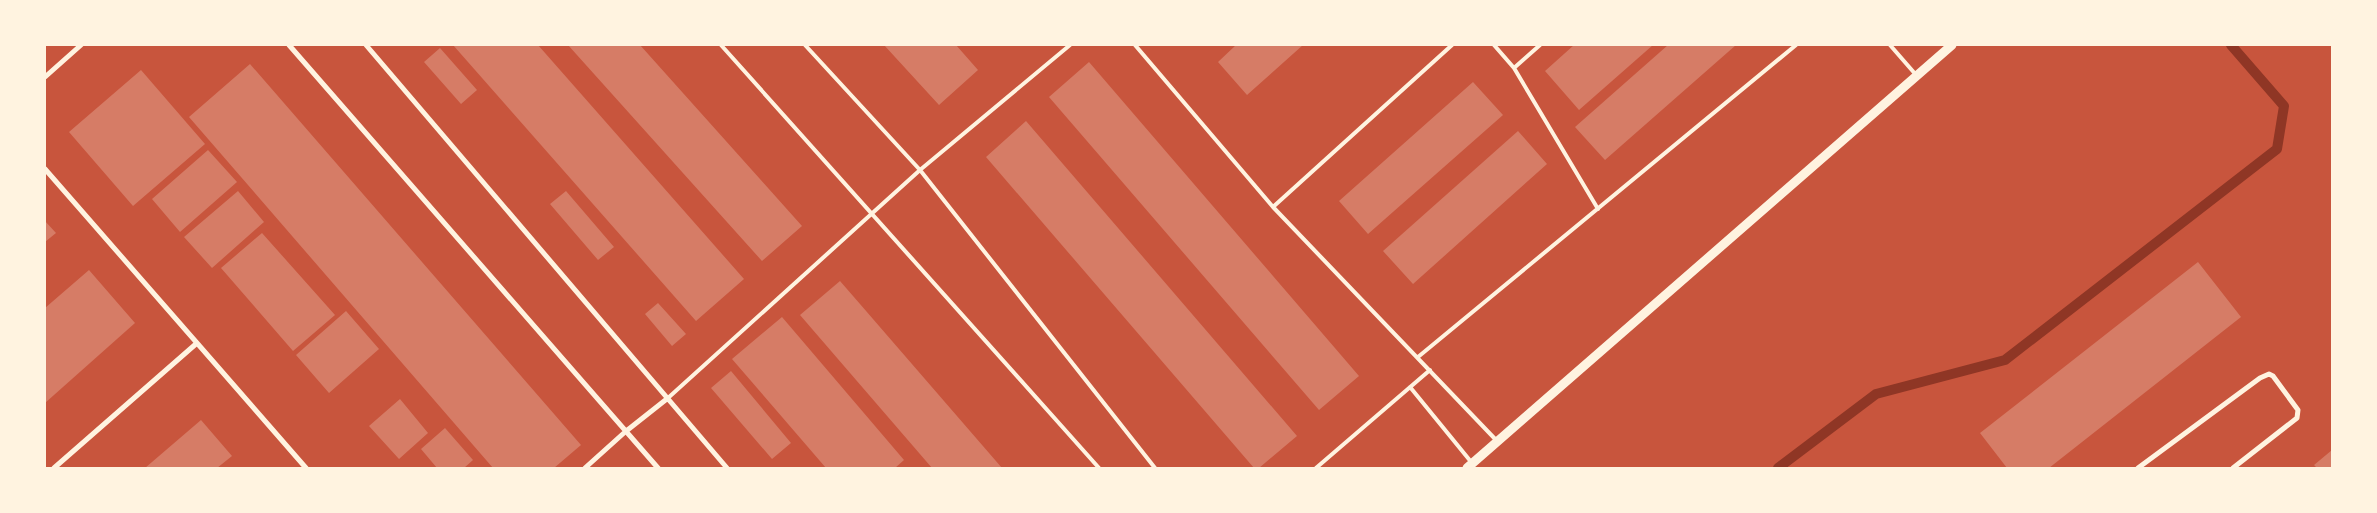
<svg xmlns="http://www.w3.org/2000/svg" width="2377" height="513" viewBox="0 0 2377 513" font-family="Manrope,sans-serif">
<rect width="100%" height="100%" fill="#c8553d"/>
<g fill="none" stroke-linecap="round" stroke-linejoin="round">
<path stroke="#8f3625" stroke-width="10" d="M1778 468 1876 394 2005 360 2277 149 2284 106 2231 45"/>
</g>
<path fill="#d67c66" d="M453 45H538L744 279 696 321Z
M568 45H640L802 226 762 261Z
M884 45H956L978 70 939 105Z
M1236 45H1303L1247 95 1218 62Z
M1574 45H1653L1579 110 1545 71Z
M1668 45H1736L1605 160 1575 127Z
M440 48 477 90 461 104 424 62Z
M1089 62 1359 376 1319 410 1049 97Z
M250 64 581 445 554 468H493L189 117Z
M141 70 205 144 133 206 69 132Z
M1473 82 1503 115 1368 234 1339 201Z
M1026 121 1297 436 1259 468H1254L986 157Z
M1518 131 1547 164 1413 284 1383 251Z
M208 150 237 182 180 232 152 199Z
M238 191 264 222 212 268 184 237Z
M566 191 614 247 598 260 550 204Z
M45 221 56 233 45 242Z
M262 233 335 315 293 351 221 268Z
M2198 262 2241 317 2049 468H2007L1980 433Z
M89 270 135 323 45 403V308Z
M840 281 860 304 1002 468H932L800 315Z
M658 303 686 334 672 346 645 314Z
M346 311 379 349 329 393 296 355Z
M782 317 904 460 895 468H826L732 359Z
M731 371 791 443 772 459 711 388Z
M400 399 428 433 399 459 369 426Z
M201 420 232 456 217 468H145Z
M445 428 473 460 464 468H437L421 449Z
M2332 450V468H2317L2314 465Z"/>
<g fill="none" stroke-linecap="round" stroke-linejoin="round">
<path stroke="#fff3e0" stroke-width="4" d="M721 45 1099 468
M805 45 920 170 1155 468
M1135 45 1273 207 1497 441
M1494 45 1514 68 1540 45
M1890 45 1917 76
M1514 68 1598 209
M1273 207 1452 45
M1418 357 1796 45
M1410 387 1472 463
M668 398 920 170 1070 45
M1316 468 1430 370"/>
<path stroke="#fff3e0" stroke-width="5" d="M289 45 658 468
M366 45 727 468
M45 77 81 45
M45 169 197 343
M54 468 197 343 306 468
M585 468 625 432 668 398
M2138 468 2260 378 2269 374 2273 376 2298 410 2297 418 2233 468"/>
<path stroke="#fff3e0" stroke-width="9" d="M1467 468 1952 45"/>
</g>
<rect width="2377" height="513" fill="none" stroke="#fff3e0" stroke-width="92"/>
</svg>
